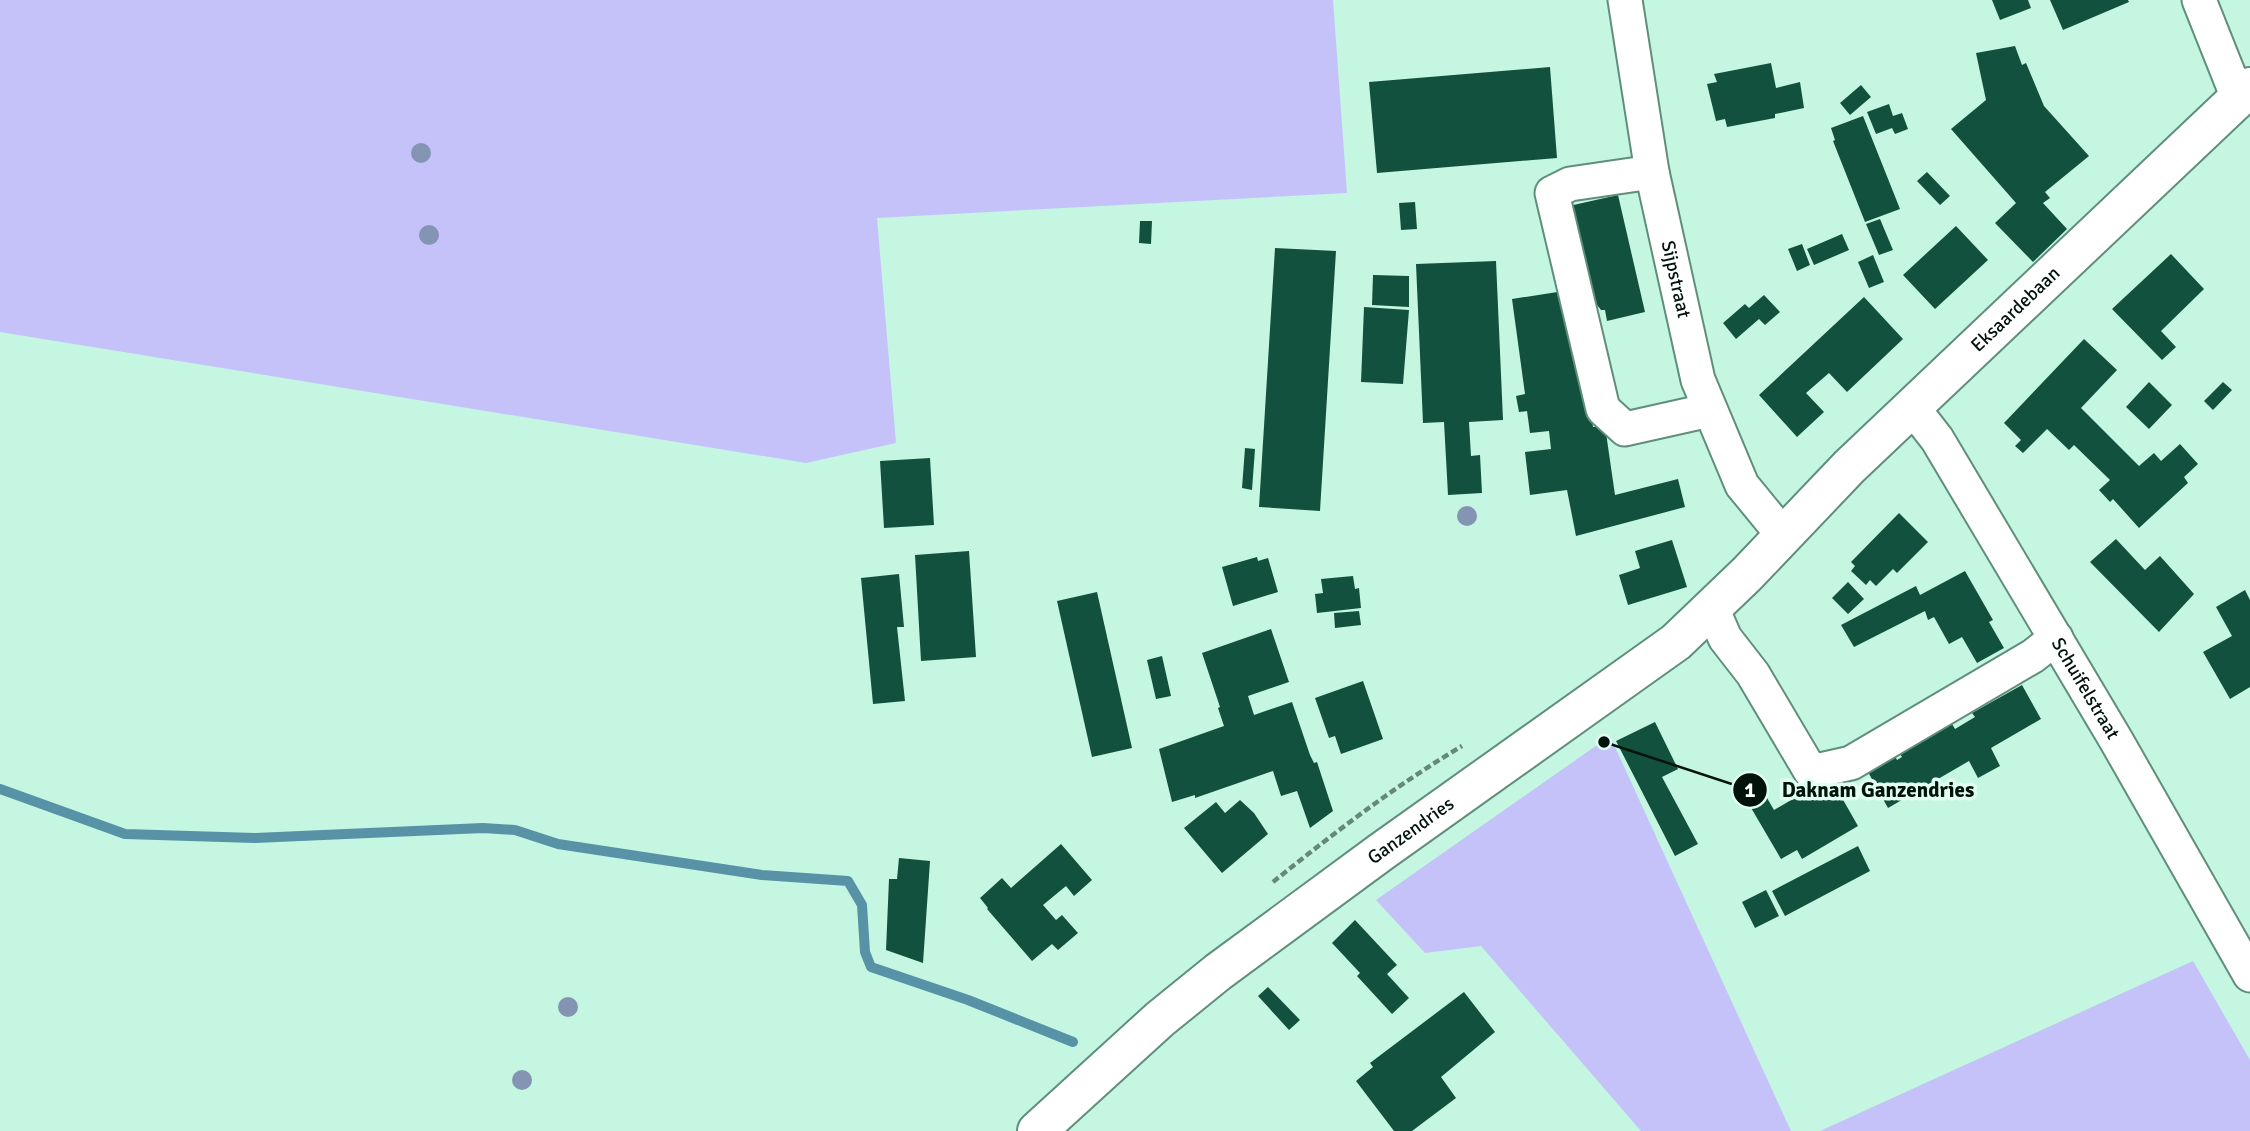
<svg xmlns="http://www.w3.org/2000/svg" width="2250" height="1131" viewBox="0 0 2250 1131" font-family="Signika,sans-serif">
<rect width="100%" height="100%" fill="#c5f6e1"/>
<path fill="#c5c2fa" d="M0 0H1333L1347 193 877 218 896 443 806 463 0 332Z
M1610 736 1791 1131H1641L1481 946 1425 953 1376 900Z
M2193 961 2250 1060V1131H1820Z"/>
<g fill="none" stroke-linecap="round" stroke-linejoin="round">
<path stroke="#5792a7" stroke-width="10" d="M0 789 125 834 255 838 483 828 515 830 558 844 762 875 848 881 862 905 865 952 871 967 968 1000 1073 1042"/>
</g>
<path fill="#12513d" d="M1992 0H2028L2031 8 2000 20Z
M2050 0H2128L2129 2 2063 30Z
M2015 46 2022 65 2026 63 2044 106 2089 156 2045 192 2050 198 2043 203 2067 229 2033 262 1995 223 2016 203 1951 129 1986 100 1976 53Z
M1771 63 1776 88 1800 82 1804 108 1775 114V118L1727 127 1725 119 1716 121 1707 84 1717 82 1714 74Z
M1550 67 1557 158 1377 173 1369 82Z
M1861 85 1871 97 1850 115 1840 103Z
M1889 104 1893 116 1902 113 1908 129 1895 134 1892 128 1876 134 1867 112Z
M1863 116 1900 209 1865 222 1833 141 1835 140 1831 128Z
M1927 172 1950 196 1940 205 1917 181Z
M1618 195 1645 312 1607 321 1605 310H1601L1589 295 1569 206Z
M1415 202 1417 229 1401 230 1399 203Z
M1880 219 1893 250 1879 255 1866 224Z
M1140 221H1152L1151 244 1139 243Z
M1956 226 1988 260 1935 309 1903 275Z
M1842 234 1849 250 1814 265 1807 249Z
M1802 244 1810 265 1797 271 1788 249Z
M1275 248 1336 251 1320 511 1259 507Z
M2171 254 2204 289 2161 331 2176 347 2162 360 2112 309Z
M1873 255 1884 282 1869 288 1858 262Z
M1496 261 1503 420 1469 422 1471 456 1480 455 1482 493 1448 495 1444 422 1423 423 1416 264Z
M1373 275 1409 276V307L1372 305Z
M1570 290 1579 323 1593 427 1605 426 1615 495 1678 479 1685 507 1576 536 1567 490 1530 495 1525 452 1551 449 1549 431 1530 433 1527 411 1519 412 1516 396 1525 394 1512 299Z
M1764 295 1780 312 1765 325 1759 319 1736 339 1723 323 1745 304 1749 308Z
M1864 297 1903 339 1847 392 1829 373 1806 393 1824 412 1797 437 1759 395Z
M1364 307 1409 310 1403 384 1361 382Z
M2084 339 2117 370 2081 408 2139 466 2154 453 2161 461 2180 444 2198 464 2184 477 2188 483 2139 528 2113 499 2110 502 2099 490 2110 480 2074 445 2069 450 2047 429 2023 453 2015 446 2021 440 2004 423Z
M2149 382 2172 405 2149 429 2126 407Z
M2223 382 2232 390 2213 410 2204 401Z
M1245 448 1255 449 1252 490 1242 488Z
M930 458 934 525 884 528 880 461Z
M1899 513 1928 542 1897 573 1893 569 1876 586 1870 580 1866 585 1851 571 1855 566 1851 562Z
M2116 539 2145 570 2160 556 2194 594 2159 632 2090 562Z
M1672 540 1687 587 1628 605 1619 575 1640 568 1635 551Z
M969 551 976 657 921 661 915 555Z
M1257 557 1258 561 1268 558 1278 592 1233 606 1222 567Z
M1965 571 1993 620 1989 622 2004 648 1977 663 1962 637 1949 644 1934 617 1928 620 1925 611 1854 647 1841 625 1916 586 1920 595Z
M899 574 904 627H897L905 701 873 704 861 578Z
M1353 576 1355 589 1359 588 1361 608 1317 613 1315 594 1323 593 1321 579Z
M1848 582 1864 599 1848 614 1832 598Z
M2245 590 2250 600V687L2230 699 2203 652 2232 636 2216 607Z
M1097 592 1132 748 1092 757 1057 601Z
M1359 611 1361 625 1335 628 1334 613Z
M1271 629 1289 682 1248 696 1254 715 1292 702 1310 755 1314 763 1317 762 1333 811 1310 828 1297 791 1281 796 1273 771 1195 798V795L1172 802 1159 749 1224 726 1218 708 1220 707 1202 653Z
M1162 656 1171 696 1156 699 1147 660Z
M1363 681 1383 739 1341 754 1335 736 1329 738 1315 698Z
M2022 685 2041 719 1991 748 2000 766 1978 778 1969 761 1888 808 1868 772 1895 756 1897 760 1902 757 1900 754 1952 724 1955 729 1975 717 1972 713Z
M1655 722 1678 769 1662 777 1698 844 1675 856 1616 741Z
M1830 777 1858 826 1802 859 1797 850 1781 859 1740 789 1756 779 1774 810Z
M1240 800 1254 813 1268 834 1222 873 1184 828 1216 802 1225 813Z
M1061 844 1092 880 1074 896 1066 886 1043 905 1056 920 1062 915 1078 933 1058 950 1052 944 1032 961 987 909 988 908 980 898 1002 878 1011 888Z
M1858 846 1870 871 1785 916 1772 891Z
M899 858 930 861 923 963 886 950 889 879H897Z
M1766 890 1779 916 1755 928 1742 902Z
M1355 920 1397 965 1387 974 1409 998 1392 1014 1357 976 1360 973 1332 943Z
M1268 987 1300 1020 1289 1030 1258 996Z
M1464 992 1495 1032 1441 1077 1456 1098 1412 1131H1394L1356 1081 1373 1067 1370 1063Z"/>
<g fill="none" stroke-linecap="round" stroke-linejoin="round">
<g stroke="#608e7c" stroke-width="37">
<g id="minor">
<path id="s1" d="M1625 0 1652 172 1698 380 1742 485 1783 535"/>
<path d="M2199 0 2238 98"/>
<path d="M1652 172 1570 184 1552 193 1603 409 1625 429 1710 410"/>
<path id="s2" d="M1912 407 1937 439 2116 740 2250 975"/>
<path d="M1712 608 1725 638 1753 674 1811 772 1851 763 2033 656 2056 638"/>
</g>
</g>
<g stroke="#608e7c" stroke-width="42">
<g id="major">
<path id="s3" d="M1037 1131 1160 1019 1218 972 1381 852 1676 642 1747 574 1849 467 2250 87"/>
</g>
</g>
<path stroke="#66887a" stroke-width="4.5" stroke-dasharray="7 3.5" stroke-linecap="butt" d="M1273 882C1334 833 1395 786 1462 746"/>
<use href="#minor" stroke="#fff" stroke-width="33"/>
<use href="#major" stroke="#fff" stroke-width="38"/>
</g>
<g fill="#8494b3">
<circle cx="421" cy="153" r="10"/>
<circle cx="429" cy="235" r="10"/>
<circle cx="1467" cy="516" r="10"/>
<circle cx="568" cy="1007" r="10"/>
<circle cx="522" cy="1080" r="10"/>
</g>
<g text-anchor="middle" dominant-baseline="central" stroke-width="7" stroke-linejoin="round" paint-order="stroke">
<g font-size="19" fill="#02130c" stroke="#e1fef2">
<text stroke="none"><textPath href="#s1" startOffset="284">Sijpstraat</textPath></text>
<text stroke="none"><textPath href="#s3" startOffset="1281">Eksaardebaan</textPath></text>
<text stroke="none"><textPath href="#s2" startOffset="331">Schuifelstraat</textPath></text>
<text stroke="none"><textPath href="#s3" startOffset="480">Ganzendries</textPath></text>
</g>
</g>
<path fill="none" stroke="#02130c" stroke-width="2.5" d="M1604 742L1750 790"/>
<g fill="#02130c" stroke="#e1fef2" stroke-width="2.5">
<circle cx="1604" cy="742" r="7"/>
<circle cx="1750" cy="790" r="18"/>
</g>
<g font-size="21" text-anchor="middle" font-weight="bold" fill="#fff">
<text x="1750" y="797">1</text>
</g>
<g font-size="21" text-anchor="middle" font-weight="bold" fill="#02130c" stroke="#e1fef2" stroke-width="7" stroke-linejoin="round" paint-order="stroke">
<text x="1878" y="797">Daknam Ganzendries</text>
</g>
</svg>
